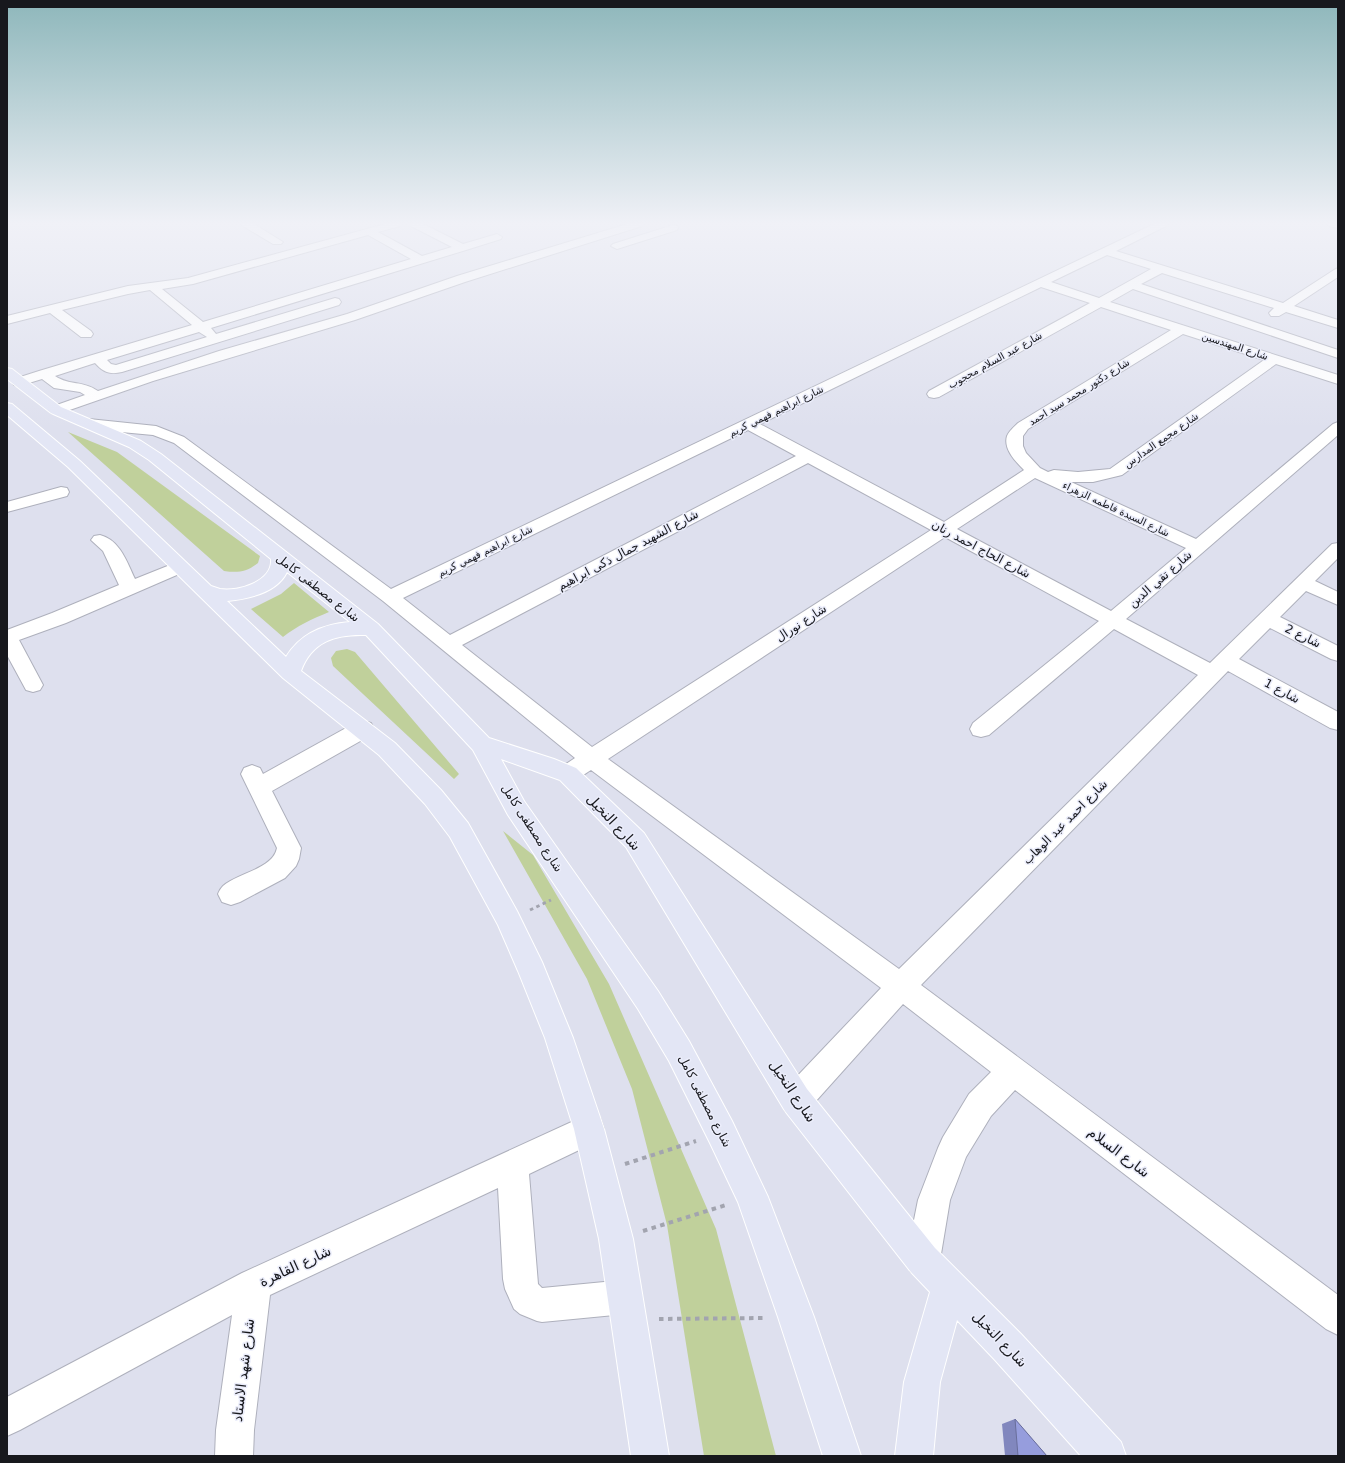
<svg xmlns="http://www.w3.org/2000/svg" width="1345" height="1463" viewBox="0 0 1345 1463" font-family="'DejaVu Sans','Noto Sans Arabic',sans-serif">
<rect width="100%" height="100%" fill="#dee0ee"/>
<path fill="#c0d09b" d="M68 432 117 452 260 556 258 563C247 572 238 573 224 571Z
M294 583 329 612C312 619 297 626 283 637L251 609 281 594Z
M347 649 355 652 459 774 454 779 333 666 331 658 336 651Z
M503 831 533 855 609 984 716 1229 776 1456H704L667 1225 632 1089 587 979Z"/>
<g fill="none" stroke-linecap="round" stroke-linejoin="round">
<g stroke="#aeb0bc" stroke-width="2">
<path id="minor" d="M242 224H254L283 242 281 244H273L243 226Z
M385 224H401L400 226 378 232 422 256 452 247 411 226 410 224H423L463 244 497 234 502 237 501 239 466 250 211 328 216 334 335 298 339 299 341 302 339 305 122 372C110 375 103 372 95 363L55 376C70 386 82 380 98 391L219 351 347 314 457 276 627 224H643L642 226 465 282 355 320 153 381 61 413 56 414 51 413 49 410 51 407 85 395 80 392 54 388 42 379 19 386 14 385 12 382 14 379 39 371 192 325 150 290 128 294 62 310 91 331 93 334 91 337H81L50 313 7 324V316L128 286 188 278ZM368 235 411 259 203 322 162 289 193 284ZM199 332 207 337 116 365 111 364 107 360Z
M1154 224H1167L1166 226 1116 251 1283 303 1334 270 1338 268V277L1294 306 1338 320V328L1286 312 1279 316H1271L1269 313 1274 308 1162 273 1141 284 1338 350V358L1133 289 1110 302 1338 375V384L1276 364 1122 475 1093 482H1071L1196 539 1333 424 1338 422V435L1126 619 1210 663 1332 544 1338 543V558L1315 581 1338 592V605L1306 591 1280 617 1338 646V661L1331 659 1270 628 1239 659 1338 712V730L1330 728 1228 671 921 985 1338 1295V1335L1326 1329 1015 1090 991 1116 966 1157 950 1200 940 1260 935 1272 923 1277 911 1272 906 1260 918 1200 938 1148 943 1137 969 1094 991 1072 903 1004 807 1111 796 1115 785 1111 781 1100 785 1089 881 988 591 770C580 777 573 784 560 780L557 774 560 768 575 758 383 601 174 443 153 435 89 429 84 427 81 424 84 421 89 419 156 426 184 437 391 589ZM1107 255 1151 269 1099 298 1051 282ZM1041 287 1090 303 929 391 927 394 929 397 934 398 939 397 1101 307 1171 330 1018 423C1014 427 1009 431 1007 436 1003 449 1016 462 1024 470L944 522 760 424ZM1183 334 1264 360 1110 469 1078 472 1054 470 1048 472 1040 468 1026 453 1023 446V436L1028 429ZM748 430 796 456 450 635 403 598ZM808 463 931 530 592 747 462 645ZM1035 478 1186 548 1111 611 957 529ZM945 537 1099 621 973 723 970 729 973 735 981 737 989 735 1114 629 1198 675 899 969 608 759Z
M1328 224H1338V228L1329 226Z
M673 225 677 226 678 228 677 230 617 249 611 246 613 244Z
M61 487 67 488 69 492 67 496 7 512V502Z
M100 535C120 540 127 562 135 579L180 561 186 563 189 567 186 571 66 623 19 640 43 685 40 690 33 692 26 690 7 655V630L52 613 119 585 103 551 91 540 94 536Z
M363 721 371 723 374 729 371 735 272 791 301 848 299 859 296 866 285 878 240 902 231 905 222 902 218 894C219 891 221 888 223 886 238 873 273 869 277 848L241 774 244 768 252 765 260 768 263 774 355 723Z
M589 1114 600 1118 604 1129 600 1140 529 1174 538 1284 542 1288 625 1280 637 1285 642 1297 637 1309 625 1314 542 1322 537 1321 520 1314 514 1309 505 1289 503 1279 498 1188 270 1295 254 1430 253 1456H215L216 1430 232 1315 20 1430 7 1436V1397L242 1273Z"/>
</g>
<g stroke="#fff" stroke-width="2">
<path id="major" d="M7 368 12 369 61 407 141 441 161 454 378 624 489 738 554 759 576 768 644 833 807 1089 935 1248 1021 1334 1121 1442 1126 1456H1081L995 1360 957 1320 940 1382 933 1456H895L904 1382 930 1292 911 1272 785 1111 626 847 560 780 501 759 524 801 658 991 689 1041 732 1121 768 1197 814 1317 861 1456H823L778 1317 738 1202 710 1143 669 1061 638 1009 508 815 473 750 366 635C336 634 312 641 301 671L395 743 441 790 468 823 517 911 542 962 573 1038 604 1129 633 1239 669 1456H631L599 1239 574 1129 545 1038 518 971 498 925 450 837 425 804 379 755 283 678 68 467 7 415V403L12 404 80 461 211 586C214 587 217 588 220 589 239 592 273 581 271 559L149 460 129 447 51 413 7 379ZM287 572 350 622C323 624 300 634 286 657L227 601C248 599 277 593 287 572Z"/>
</g>
<path stroke="#a2a4af" stroke-width="3" stroke-dasharray="3.5 3.5" stroke-linecap="butt" d="M530 910 551 900"/>
<path stroke="#a2a4af" stroke-width="4" stroke-dasharray="4.5 4.5" stroke-linecap="butt" d="M625 1164 696 1141
M643 1231 726 1205
M659 1319 766 1318"/>
<use href="#minor" fill="#fff" fill-rule="evenodd"/>
<use href="#major" fill="#e3e6f5" fill-rule="evenodd"/>
</g>
<path fill="#8187be" d="M1015 1419 1047 1456H1005L1002 1424Z"/>
<path fill="#969ddd" stroke="#696e9b" d="M1015 1419 1047 1456H1018Z"/>
<linearGradient id="sky" x2="0" y2="1"><stop stop-color="#8eb7bb"/><stop offset="0.52" stop-color="#f0f1f7"/><stop offset="1" stop-color="#f0f1f7" stop-opacity="0"/></linearGradient>
<rect width="1345" height="429" fill="url(#sky)"/>
<g text-anchor="middle" dominant-baseline="central" stroke-width="3" stroke-linejoin="round" paint-order="stroke">
<g font-size="10" fill="#17181d" stroke="#ebedfb">
<text transform="translate(1235 346) rotate(18)">شارع المهندسين</text>
<text transform="translate(995 360) rotate(-29)">شارع عبد السلام محجوب</text>
<text transform="translate(1079 392) rotate(-32)">شارع دكتور محمد سيد احمد</text>
<text transform="translate(776 411) rotate(-26)">شارع ابراهيم فهمي كريم</text>
<text transform="translate(1161 440) rotate(-35)">شارع مجمع المدارس</text>
<text transform="translate(1116 509) rotate(25)">شارع السيدة فاطمه الزهراء</text>
<text transform="translate(485 551) rotate(-26)">شارع ابراهيم فهمي كريم</text>
</g>
<g font-size="12" fill="#17181d" stroke="#ebedfb">
<text transform="translate(981 549) rotate(28)">شارع الحاج احمد رنان</text>
<text transform="translate(628 550) rotate(-28)">شارع الشهيد جمال ذكى ابراهيم</text>
<text transform="translate(1160 579) rotate(-41)">شارع تقي الدين</text>
<text transform="translate(318 588) rotate(38)">شارع مصطفى كامل</text>
<text transform="translate(801 623) rotate(-33)">شارع نورال</text>
<text transform="translate(1303 636) rotate(26)">شارع 2</text>
<text transform="translate(1282 691) rotate(28)">شارع 1</text>
<text transform="translate(1065 822) rotate(-45)">شارع احمد عبد الوهاب</text>
<text transform="translate(532 828) rotate(57)">شارع مصطفى كامل</text>
<text transform="translate(705 1101) rotate(63)">شارع مصطفى كامل</text>
</g>
<g font-size="14" fill="#17181d" stroke="#ebedfb">
<text transform="translate(614 822) rotate(47)">شارع النخيل</text>
<text transform="translate(793 1091) rotate(56)">شارع النخيل</text>
<text transform="translate(1119 1152) rotate(37)">شارع السلام</text>
<text transform="translate(295 1266) rotate(-25)">شارع القاهرة</text>
<text transform="translate(1000 1339) rotate(46)">شارع النخيل</text>
<text transform="translate(243 1370) rotate(-83)">شارع شهد الاستاد</text>
</g>
</g>
<rect width="1345" height="1463" fill="none" stroke="#17181d" stroke-width="16"/>
</svg>
